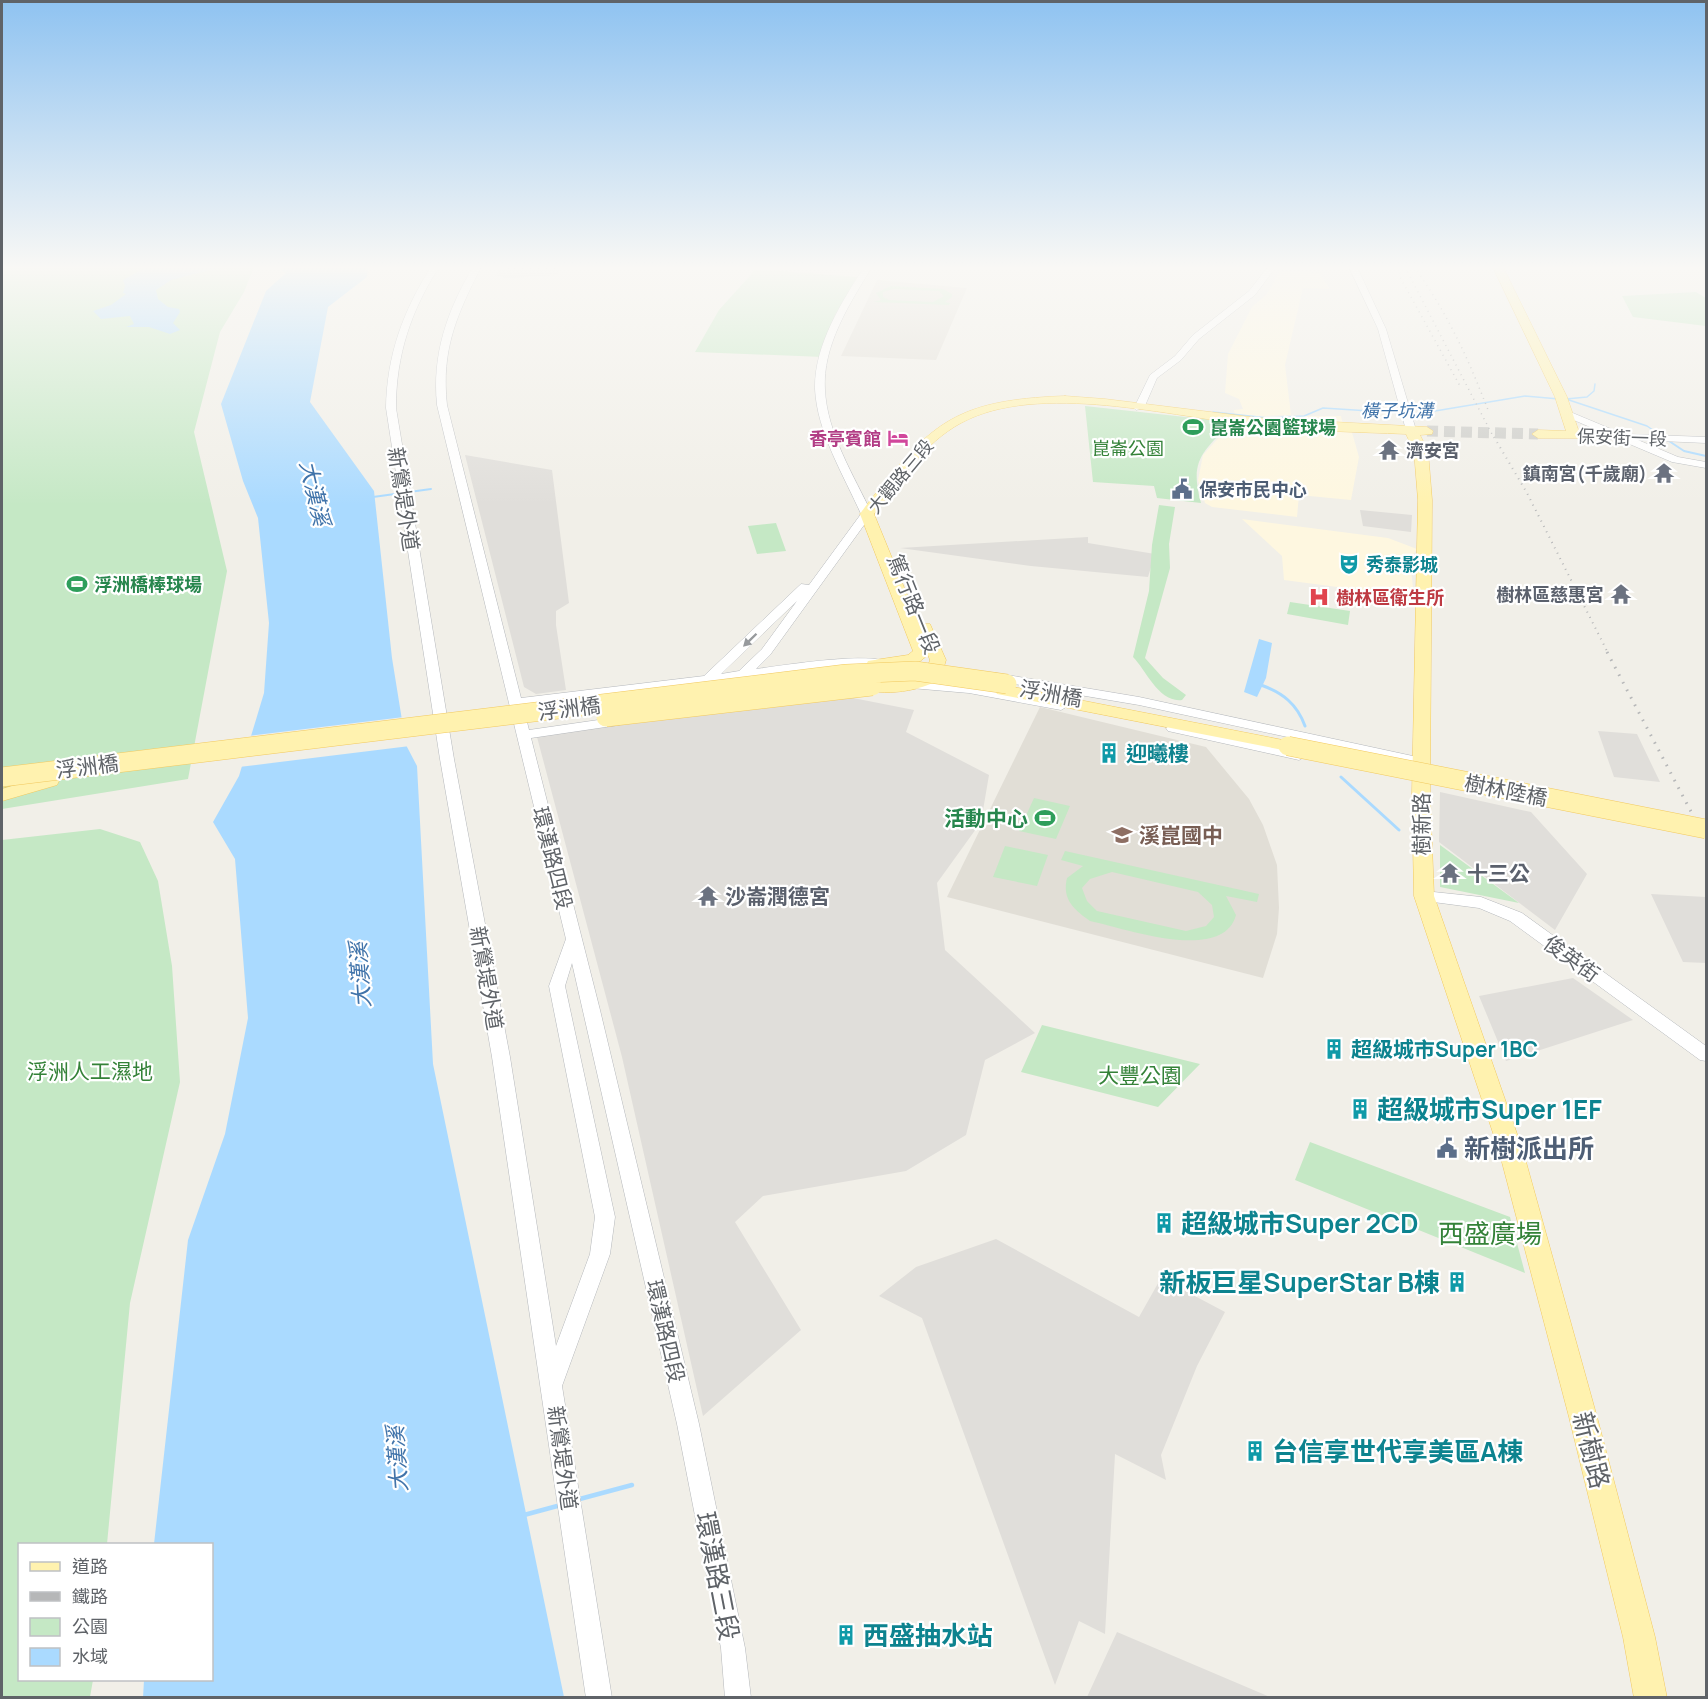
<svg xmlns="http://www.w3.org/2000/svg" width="1708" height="1699" viewBox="0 0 1708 1699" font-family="Manrope,'Noto Sans TC',sans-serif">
<rect width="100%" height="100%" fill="#f1efe8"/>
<path fill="#fef7e0" d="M1280 271 1319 273 1330 289 1303 288 1285 365 1291 415 1265 416 1264 421 1235 418 1234 410 1243 409 1239 399 1225 393 1228 354 1252 307 1267 294Z
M1303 416H1341L1344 429H1351L1359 457 1351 500 1299 495 1297 517 1212 507 1205 503 1198 480 1203 455 1233 422 1301 424Z
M1242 519 1388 538 1417 549 1410 560 1414 597 1284 580 1282 556Z"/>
<path fill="#e0deda" d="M504 267H560L557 275 506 278 495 275Z
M465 455 552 470 569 603 556 611V625L566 690 536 694 524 687Z
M1360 510 1412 515 1411 532 1363 526Z
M1088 537V543L1155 554 1148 577 1031 566 900 548Z
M848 697 914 710 906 732 989 775 981 822 937 883 945 950 1035 1033 985 1060 966 1135 906 1171 763 1196 735 1222 801 1330 703 1416 622 1057 537 737 695 714Z
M1598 731 1637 734 1660 782 1614 777Z
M1440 792 1531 812 1587 874 1555 930 1439 842Z
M1651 894 1706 897V963L1683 962Z
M1573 978 1633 1020 1506 1061 1479 996Z
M996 1239 1139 1317 1161 1278 1225 1312 1197 1366 1161 1455 1166 1480 1115 1454 1105 1634 1079 1621 1055 1685 922 1318 879 1296 916 1267Z
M1117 1632 1270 1697H1087Z"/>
<path fill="#e1ded6" d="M877 280 967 288 936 360 841 356Z
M1040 707 1206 747 1249 799 1263 825 1277 865 1279 908 1277 934 1263 978 947 897Z"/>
<path fill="#c5e8c5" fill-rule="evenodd" d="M5 267H254L244 292 220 332 194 432 227 571 188 779 2 809V270Z
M756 269 857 277 835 315 823 357 695 352 719 310Z
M891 286 943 289 952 294V297L945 302 950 303 949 305 873 302 881 300 876 293ZM893 289 939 291 944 296 933 302 889 300 883 297V292Z
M1696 292 1706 298V326L1633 317 1622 296Z
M1085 406 1231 422C1203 453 1189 459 1201 503L1157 498 1154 486 1093 482Z
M1159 505 1175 507 1169 544 1170 568 1145 658 1163 678 1186 695 1182 700C1159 703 1146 670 1133 657L1149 591 1152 545Z
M776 523 786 551 757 554 748 526Z
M1290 602 1350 611 1348 625 1287 614Z
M1034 798 1070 806 1056 839 1019 831Z
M100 829 140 842 158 881 172 966 180 1082 130 1303 107 1544H20V1680H93L90 1697H2V840Z
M1440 845 1519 903 1440 887Z
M1005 846 1048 855 1037 886 993 877Z
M1065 851 1259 894 1257 902 1226 896 1236 915C1223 964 1123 928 1090 921 1073 909 1062 899 1067 878L1083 866 1061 860ZM1112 872 1198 892 1212 905 1214 917 1206 926 1186 931 1097 911 1087 901 1082 888 1090 879Z
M1042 1025 1200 1064 1158 1107 1021 1072Z
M1310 1142 1510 1217 1525 1273 1295 1180Z"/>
<path fill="#aadaff" d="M146 267H222L171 280 156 290 158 299 168 307 179 309 180 312 173 323 180 330 170 334 149 327H126L134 324 130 316 101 319 93 311 111 305 126 294 123 293 125 286 123 280Z
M278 267H368L367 277 328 307 310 402 374 491 392 658 406 745 417 766 433 1064 564 1697 143 1698 144 1680H212V1544H154L188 1240 225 1134 248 1018 235 859 213 822 239 776 264 693 269 623 258 518 243 481 221 404 266 291 286 273Z
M1259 639 1272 643 1266 678 1257 697 1244 692Z"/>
<path fill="#f1efe8" d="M404 717 410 746 239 767 248 736Z"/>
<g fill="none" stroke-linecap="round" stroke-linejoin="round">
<path stroke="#aadaff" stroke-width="1.5" d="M1566 399 1587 397 1594 391 1595 384
M1569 400 1647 426 1663 437
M1213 412 1268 418 1304 416 1323 408 1417 414 1525 396 1559 399"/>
<path stroke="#aadaff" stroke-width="2" d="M1669 441 1684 451 1706 456
M373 497 431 489"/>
<path stroke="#aadaff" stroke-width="3" d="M1261 685C1283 693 1297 704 1305 726
M1341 777 1399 830"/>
<path stroke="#aadaff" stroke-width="4.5" d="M576 1500 632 1485
M524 1515 561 1505"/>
<path stroke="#ccccc8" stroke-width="11" stroke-dasharray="11 6" stroke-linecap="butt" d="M1427 431 1538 434"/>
<g stroke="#b5b8bc" stroke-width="1">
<path id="minor" d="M431 267H439C411 311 396 355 396 408L454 759 510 1057 556 1346 590 1254 595 1217 549 986 566 939 437 405C432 354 447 311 473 267H481C457 315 441 349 447 405L521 698 704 676 801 584 809 585 861 514C844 476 817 432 815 389 814 345 842 302 864 267H872C850 303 822 346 825 390 827 433 854 476 872 514L770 655 756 669C780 666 876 650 891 664L890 667 846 666 523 706 529 730 619 717 626 721 619 725 531 738 600 1010 699 1424 745 1648 751 1698H725L721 1648 677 1424 572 963 565 986 615 1217 610 1254 562 1386 612 1698H586L492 1057 440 759 386 408C387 355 403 311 431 267ZM797 601 762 649 739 671 721 674Z
M1268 267H1276L1255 295 1199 339 1181 360 1157 378 1144 408 1136 410 1134 408 1150 375 1175 356 1193 335 1249 291Z
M1349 267H1357L1386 329 1416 430 1415 432 1406 430 1378 329Z
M1562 411H1568L1623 434 1706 437V443L1638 440 1678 457 1706 462V468L1672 462 1620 440 1570 437 1569 435 1574 432 1604 433 1562 415Z
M995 673 1139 697 1422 758 1429 762 1422 766 1139 705 990 680 989 677 990 674Z
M916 681 969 685 1061 702 1068 706 1061 710 969 693 911 688 909 685 911 682Z
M1173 724 1299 752 1306 756 1299 760 1168 731 1166 728Z
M1424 891 1481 897 1522 913 1706 1046V1061L1700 1060 1510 921 1479 908 1418 900 1416 896Z"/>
</g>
<g stroke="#f2c960" stroke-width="1">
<path id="major" d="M1493 267H1503L1567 397 1580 435 1579 438H1538L1532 434 1538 430 1566 431 1555 397Z
M1065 396 1105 399 1259 418 1427 427 1433 431 1432 434 1420 435 1428 451 1432 500 1430 794 1434 896 1523 1151 1597 1417 1655 1637 1667 1698H1634L1623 1637 1569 1417 1499 1151 1414 896 1412 794 1418 500 1414 451 1406 434C1357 432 1306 431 1257 426 1173 417 1038 381 961 423 924 443 899 481 874 514L919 624H930L946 660 941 677C931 690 874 699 864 686L872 681 913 680 925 674 930 660 928 655 919 662 874 670 866 665 868 661 908 655 913 651 860 514 862 511C929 425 951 400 1065 396Z
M1003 685 1288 741 1297 746 1288 751 997 694 995 690 997 686Z
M50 775 59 781 57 785 2 801V789Z"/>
</g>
<use href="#minor" fill="#fff" fill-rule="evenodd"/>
<use href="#major" fill="#fff2af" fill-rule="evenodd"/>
<path stroke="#b6b7b8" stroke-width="1.5" stroke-dasharray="1 4.5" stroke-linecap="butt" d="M1398 267 1400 277 1460 386
M1405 267 1494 438
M1414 267C1446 310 1469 360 1488 410"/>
<path stroke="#b6b7b8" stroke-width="2" stroke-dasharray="1 5" stroke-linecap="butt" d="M1494 437 1527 493 1608 653"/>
<path stroke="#b6b7b8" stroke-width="3" stroke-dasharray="1.5 7" stroke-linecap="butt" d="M1607 652 1706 840"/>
<g stroke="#f2c960" stroke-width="20" stroke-linecap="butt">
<path id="major-bridge" d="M606 717 872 686
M1288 746 1706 829
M2 777 846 674 915 671 1007 684"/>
</g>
<use href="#major-bridge" stroke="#fff2af" stroke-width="19"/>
</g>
<defs><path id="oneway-solid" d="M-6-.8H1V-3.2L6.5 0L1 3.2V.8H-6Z" transform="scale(1.5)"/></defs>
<use fill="#979a9d" href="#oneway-solid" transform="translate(750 640) rotate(136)"/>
<linearGradient id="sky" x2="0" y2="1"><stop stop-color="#8fc3f1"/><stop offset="0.53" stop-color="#f9f8f5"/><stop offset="1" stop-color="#f9f8f5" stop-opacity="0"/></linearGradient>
<rect width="1708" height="505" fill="url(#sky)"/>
<defs>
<g id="stadium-bare" transform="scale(1.62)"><path d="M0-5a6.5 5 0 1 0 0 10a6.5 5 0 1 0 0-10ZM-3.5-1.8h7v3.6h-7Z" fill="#2e9e5b" stroke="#fff" stroke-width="2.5" paint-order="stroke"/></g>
<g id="hotel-bare" transform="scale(1.62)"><path d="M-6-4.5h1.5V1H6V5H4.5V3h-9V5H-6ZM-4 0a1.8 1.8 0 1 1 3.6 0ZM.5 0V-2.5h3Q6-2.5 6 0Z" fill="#d1479c" stroke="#fff" stroke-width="2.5" paint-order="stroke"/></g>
<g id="temple-bare" transform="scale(1.62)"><path d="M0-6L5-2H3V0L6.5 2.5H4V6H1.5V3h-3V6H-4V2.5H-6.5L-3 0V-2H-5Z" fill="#6b7280" stroke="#fff" stroke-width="2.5" paint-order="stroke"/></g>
<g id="civic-bare" transform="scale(1.62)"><path d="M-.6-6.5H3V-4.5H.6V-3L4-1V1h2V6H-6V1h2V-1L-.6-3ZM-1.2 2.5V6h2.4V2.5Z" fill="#5c6f8a" stroke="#fff" stroke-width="2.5" paint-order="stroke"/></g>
<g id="theatre-bare" transform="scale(1.62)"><path d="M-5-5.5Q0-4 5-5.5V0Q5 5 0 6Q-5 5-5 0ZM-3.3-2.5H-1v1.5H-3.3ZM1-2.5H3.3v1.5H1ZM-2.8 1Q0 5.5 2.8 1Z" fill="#0f9aa8" stroke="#fff" stroke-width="2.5" paint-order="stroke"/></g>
<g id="hospital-bare" transform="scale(1.62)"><path d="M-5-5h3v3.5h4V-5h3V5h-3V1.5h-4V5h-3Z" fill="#e0444e" stroke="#fff" stroke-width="2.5" paint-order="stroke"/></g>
<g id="building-bare" transform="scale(1.62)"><path d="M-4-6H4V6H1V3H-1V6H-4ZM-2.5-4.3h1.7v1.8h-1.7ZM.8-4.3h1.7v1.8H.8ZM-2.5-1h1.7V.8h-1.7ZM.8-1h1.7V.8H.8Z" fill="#0f9aa8" stroke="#fff" stroke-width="2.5" paint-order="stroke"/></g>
<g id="school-bare" transform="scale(1.62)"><path d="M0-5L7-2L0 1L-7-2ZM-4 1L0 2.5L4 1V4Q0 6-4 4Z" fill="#8d6e63" stroke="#fff" stroke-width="2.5" paint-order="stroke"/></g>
</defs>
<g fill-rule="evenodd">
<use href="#stadium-bare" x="1193" y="427"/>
<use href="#hotel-bare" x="898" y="438"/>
<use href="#temple-bare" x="1389" y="450"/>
<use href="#temple-bare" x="1664" y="473"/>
<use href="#civic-bare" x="1182" y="489"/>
<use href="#theatre-bare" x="1349" y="564"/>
<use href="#stadium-bare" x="77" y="584"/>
<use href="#temple-bare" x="1621" y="594"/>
<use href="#hospital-bare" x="1319" y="597"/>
<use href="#building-bare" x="1109" y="753"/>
<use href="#stadium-bare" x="1045" y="818"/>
<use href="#school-bare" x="1122" y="835"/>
<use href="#temple-bare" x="1450" y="873"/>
<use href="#temple-bare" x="708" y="896"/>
<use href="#building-bare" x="1334" y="1049"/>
<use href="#building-bare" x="1360" y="1109"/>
<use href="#civic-bare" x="1447" y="1148"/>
<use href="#building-bare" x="1164" y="1223"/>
<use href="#building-bare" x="1457" y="1282"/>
<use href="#building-bare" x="1255" y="1451"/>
<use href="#building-bare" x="846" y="1635"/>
</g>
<g text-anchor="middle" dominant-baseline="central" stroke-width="4.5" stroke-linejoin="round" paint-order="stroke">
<g font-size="18" font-style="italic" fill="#4174aa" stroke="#fff">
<text x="1397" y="410">橫子坑溝</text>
</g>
<g font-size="18" font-weight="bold" fill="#27864d" stroke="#fff" text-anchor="start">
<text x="1210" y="427">崑崙公園籃球場</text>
<text x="94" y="584">浮洲橋棒球場</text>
</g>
<g font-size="18" fill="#5f6368" stroke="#fff">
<text transform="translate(1622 437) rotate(2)">保安街一段</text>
<text transform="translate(900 476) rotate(-50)">大觀路三段</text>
</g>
<g font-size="18" font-weight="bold" fill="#b23c85" stroke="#fff" text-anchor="end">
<text x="881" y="438">香亭賓館</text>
</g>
<g font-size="18" fill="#348238" stroke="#fff">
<text x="1128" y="448">崑崙公園</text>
</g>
<g font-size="18" font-weight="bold" fill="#5b616d" stroke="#fff" text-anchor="end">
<text x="1406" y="450" text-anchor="start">濟安宮</text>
<text x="1647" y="473">鎮南宮(千歲廟)</text>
<text x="1604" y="594">樹林區慈惠宮</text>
</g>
<g font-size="18" font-weight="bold" fill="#4e5e75" stroke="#fff" text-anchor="start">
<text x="1199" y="489">保安市民中心</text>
</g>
<g font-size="18" font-weight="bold" fill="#0d838f" stroke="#fff" text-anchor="start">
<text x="1366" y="564">秀泰影城</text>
</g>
<g font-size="18" font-weight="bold" fill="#be3a42" stroke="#fff" text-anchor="start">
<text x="1336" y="597">樹林區衛生所</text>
</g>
<g font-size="21" fill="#5f6368" stroke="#fff">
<text transform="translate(404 499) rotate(81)">新鶯堤外道</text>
<text transform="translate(914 604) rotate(68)">篤行路一段</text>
<text transform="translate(1051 693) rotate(10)">浮洲橋</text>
<text transform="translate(569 708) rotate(-7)">浮洲橋</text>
<text transform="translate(87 766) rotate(-7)">浮洲橋</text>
<text transform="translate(1506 790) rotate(11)">樹林陸橋</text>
<text transform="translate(1421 824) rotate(-90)">樹新路</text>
<text transform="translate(553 858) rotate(76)">環漢路四段</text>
<text transform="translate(1572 958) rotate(36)">俊英街</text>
<text transform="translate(487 978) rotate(80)">新鶯堤外道</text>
<text transform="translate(666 1331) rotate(77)">環漢路四段</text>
<text transform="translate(563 1458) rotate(82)">新鶯堤外道</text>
</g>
<g font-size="21" font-weight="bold" fill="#0d838f" stroke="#fff" text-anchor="start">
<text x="1126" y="753">迎曦樓</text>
<text x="1351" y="1049">超級城市Super 1BC</text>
</g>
<g font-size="21" font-weight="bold" fill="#27864d" stroke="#fff" text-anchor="end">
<text x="1028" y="818">活動中心</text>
</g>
<g font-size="21" font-weight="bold" fill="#785e54" stroke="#fff" text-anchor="start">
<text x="1139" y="835">溪崑國中</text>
</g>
<g font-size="21" font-weight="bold" fill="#5b616d" stroke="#fff" text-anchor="start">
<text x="1467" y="873">十三公</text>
<text x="725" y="896">沙崙潤德宮</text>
</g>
<g font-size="21" fill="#348238" stroke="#fff">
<text x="90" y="1071">浮洲人工濕地</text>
<text x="1140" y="1075">大豐公園</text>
</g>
<g font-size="22" font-style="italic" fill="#4174aa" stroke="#fff">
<text transform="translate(315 493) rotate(77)">大漢溪</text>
<text transform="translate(360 975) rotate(-94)">大漢溪</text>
<text transform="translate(397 1459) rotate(-94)">大漢溪</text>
</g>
<g font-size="26" font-weight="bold" fill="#0d838f" stroke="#fff" text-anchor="start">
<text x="1377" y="1109">超級城市Super 1EF</text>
<text x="1181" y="1223">超級城市Super 2CD</text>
<text x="1440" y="1282" text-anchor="end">新板巨星SuperStar B棟</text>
<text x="1272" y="1451">台信享世代享美區A棟</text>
<text x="863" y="1635">西盛抽水站</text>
</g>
<g font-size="26" font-weight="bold" fill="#4e5e75" stroke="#fff" text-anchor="start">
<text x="1464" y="1148">新樹派出所</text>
</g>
<g font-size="26" fill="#348238" stroke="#fff">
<text x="1490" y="1233">西盛廣場</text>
</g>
<g font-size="26" fill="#5f6368" stroke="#fff">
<text transform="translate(1592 1450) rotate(76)">新樹路</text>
<text transform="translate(718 1576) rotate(79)">環漢路三段</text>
</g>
</g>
<rect width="1708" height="1699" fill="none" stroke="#5f6368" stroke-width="6"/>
<rect x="18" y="1543" width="195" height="138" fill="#ffffff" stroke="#bfc1c3" stroke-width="1.5"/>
<rect x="30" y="1562" width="30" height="9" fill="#fff2af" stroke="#bfc1c3" stroke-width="1.5"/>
<text x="72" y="1573" font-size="18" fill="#5f6368">道路</text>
<rect x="30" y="1592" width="30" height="9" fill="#b6b7b8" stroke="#bfc1c3" stroke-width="1.5"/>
<text x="72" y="1603" font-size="18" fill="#5f6368">鐵路</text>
<rect x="30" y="1618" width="30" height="18" fill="#c5e8c5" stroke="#bfc1c3" stroke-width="1.5"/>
<text x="72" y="1633" font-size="18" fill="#5f6368">公園</text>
<rect x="30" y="1648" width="30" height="18" fill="#aadaff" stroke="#bfc1c3" stroke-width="1.5"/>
<text x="72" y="1663" font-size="18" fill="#5f6368">水域</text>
</svg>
